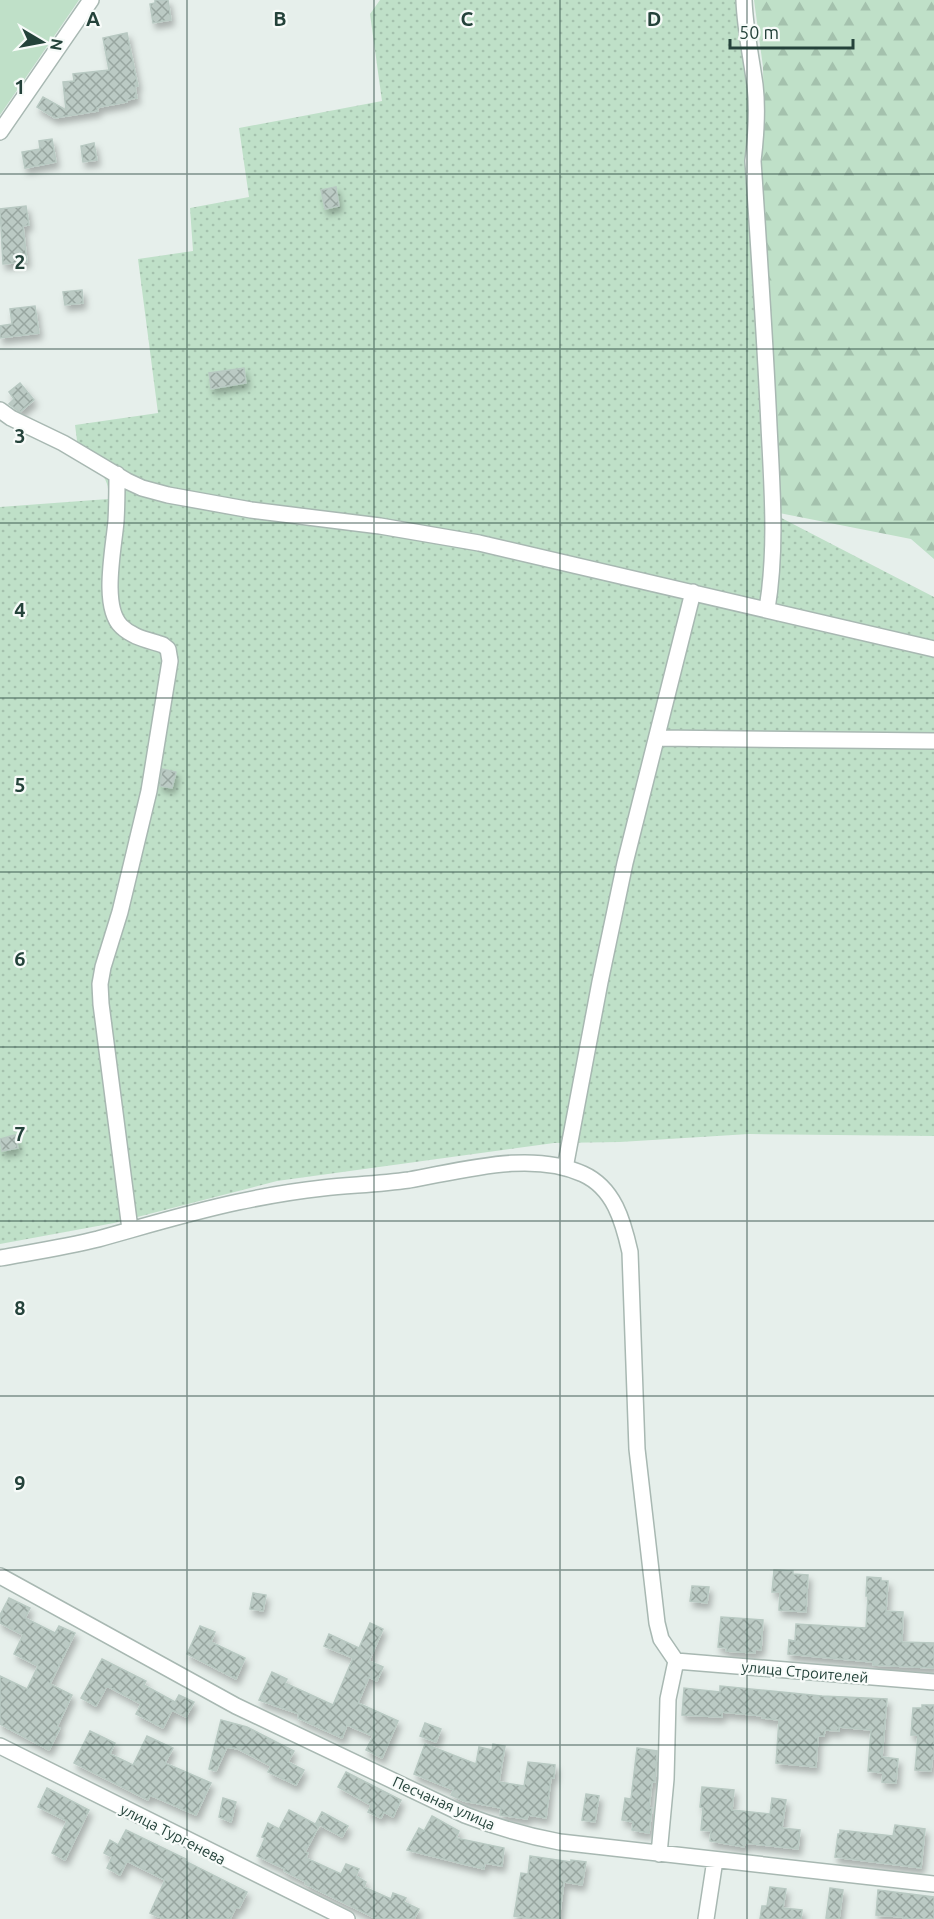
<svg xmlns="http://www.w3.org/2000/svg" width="934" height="1919" viewBox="0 0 934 1919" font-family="Ubuntu,sans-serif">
<defs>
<pattern id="forest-firs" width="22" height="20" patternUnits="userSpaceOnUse" patternTransform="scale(1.5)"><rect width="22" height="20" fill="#bfe0c8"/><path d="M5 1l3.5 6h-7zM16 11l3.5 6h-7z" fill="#a4c1ad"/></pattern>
<pattern id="park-dots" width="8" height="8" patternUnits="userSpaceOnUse" patternTransform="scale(1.5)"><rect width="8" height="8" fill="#bfe0c8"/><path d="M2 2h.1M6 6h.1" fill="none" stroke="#a4c1ad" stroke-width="1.8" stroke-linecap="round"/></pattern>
<pattern id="building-cross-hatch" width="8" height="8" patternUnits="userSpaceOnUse" patternTransform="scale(1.5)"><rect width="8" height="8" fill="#bbcac4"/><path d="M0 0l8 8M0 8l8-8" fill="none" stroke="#98a6a0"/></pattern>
<filter id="shadow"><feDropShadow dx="3" dy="5.5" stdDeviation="3" flood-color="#0004"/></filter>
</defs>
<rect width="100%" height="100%" fill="#e6efeb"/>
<path fill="#bfe0c8" d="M0 0H79L0 115Z"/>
<path fill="url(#forest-firs)" d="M754 0H934V559L911 539 764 510 757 185 764 133 763 67Z"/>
<path fill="url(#park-dots)" d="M380 0H741L749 85 750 184 764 509 934 597V1136L749 1134 620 1142 554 1143 277 1181 114 1223 0 1244V507L108 499C111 475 96 469 79 456L75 425 158 413 138 259 193 251 190 208 249 197 239 128 382 101 370 14Z"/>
<path fill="url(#building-cross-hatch)" stroke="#b8c9c2" stroke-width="1.5" filter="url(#shadow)" d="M155 0H168L171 20 153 23 150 4 155 3Z
M127 33 138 86 135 87 137 98 127 100V102L100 107 97 108 98 111 55 118 37 107 43 97 66 110 63 82 74 81 73 74 109 70 103 38Z
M52 139 56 162 25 168 22 152 40 149 39 141Z
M94 143 97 160 83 162 81 146Z
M336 187 339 206 325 209 321 190Z
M26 206 29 225 23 226 27 262 3 264 0 209Z
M82 290 83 303 65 305 63 292Z
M35 306 39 333 0 338V326L12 324 10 309Z
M244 368 246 383 211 389 209 373Z
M20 383 34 400 20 412 9 404 14 399 9 392Z
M162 769 176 772 172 788 160 786Z
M15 1135 18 1148 2 1151 0 1139Z
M774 1570 793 1571V1574L808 1575 806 1612 779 1610 780 1592H772Z
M867 1577 881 1578V1581H888L886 1611 903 1612 902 1642 934 1643V1668L873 1665V1662L788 1654 789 1640 795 1641 796 1624 866 1628 868 1596H866Z
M692 1586 709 1587 707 1603 690 1601Z
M253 1593 266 1595 263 1611 250 1609Z
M9 1598 30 1608 25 1618 55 1633 59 1626 75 1633 50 1684 72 1695 57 1727 60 1728 49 1750 0 1724V1676L27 1689 38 1666 14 1654 23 1635 0 1623V1615Z
M721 1617 763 1620 761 1650 755 1649V1653L726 1651 727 1648 718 1647Z
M370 1623 383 1629 369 1661 383 1667 377 1681 369 1677 358 1703 398 1721 382 1758 366 1750 373 1736 347 1725 342 1738 298 1718 299 1714 259 1700 272 1672 287 1679 285 1683 333 1705 353 1658 324 1646 329 1634 359 1648Z
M200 1626 215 1632 211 1642 245 1658 236 1679 187 1654Z
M102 1659 146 1681 144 1685 175 1702 179 1695 194 1702 186 1717 172 1710 163 1728 136 1714 141 1704 107 1686 96 1706 81 1698Z
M720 1686 822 1696 887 1699 882 1757 898 1759 896 1783 882 1782 883 1773 868 1771 871 1730 839 1727V1731L825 1730 824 1736H818L816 1767 776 1763 779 1720 762 1718 763 1716 722 1712V1717L682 1715 684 1688 720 1692Z
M922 1705H934V1759H932L931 1771 915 1770 918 1735H911L913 1708H922Z
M221 1720 247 1727 294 1751 288 1762 304 1770 296 1785 268 1772 271 1766 238 1749 227 1747 216 1771 209 1769Z
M425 1723 441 1729 436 1742 420 1736Z
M90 1731 115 1743 110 1754 133 1765 147 1736 173 1748 165 1763 211 1783 196 1815 150 1795 148 1800 74 1763Z
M425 1744 476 1764 479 1747 492 1750 493 1744 505 1746 499 1782 524 1786 528 1762 555 1765 554 1778H551L546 1818 528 1815 527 1819 500 1815 501 1808 464 1801 451 1795 454 1790 414 1774Z
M637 1748 657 1751 655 1782H652L649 1808H652L649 1833 632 1830 633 1822 622 1820 625 1798 631 1799Z
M346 1772 401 1800 393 1817 384 1812 381 1818 368 1812 371 1805 338 1787Z
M702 1787 734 1790 732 1810 770 1814 772 1798 786 1800 782 1828 800 1830 798 1849 745 1843 744 1847 710 1841 711 1831 701 1830 703 1808 700 1807Z
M47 1788 89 1810 65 1860 52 1853 67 1821 38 1807Z
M586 1794 599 1796 595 1822 582 1820Z
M223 1798 236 1802 231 1822 219 1817Z
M289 1810 319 1826 305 1852 308 1853 306 1858 341 1874 346 1864 359 1869 356 1876 366 1882 364 1887 391 1899 393 1893 406 1898 404 1902 419 1909 414 1919H377L305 1884 306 1882 284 1871 285 1869 257 1856 265 1838 262 1837 268 1823 279 1829Z
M322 1812 348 1826 342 1837 316 1823Z
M432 1816 459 1831 456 1838 504 1848 502 1866 485 1863 484 1869 407 1850 419 1828 424 1831Z
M895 1825 925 1829 921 1868 835 1857 838 1834H840V1830L893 1836Z
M126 1830 186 1859 185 1861 247 1892 239 1908 236 1907 230 1919H164L150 1913 165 1880 127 1861 120 1875 107 1868 112 1857 104 1853 110 1840 118 1845Z
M530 1856 571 1862V1860L586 1862 582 1885 564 1882 559 1919H535L514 1916 521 1873 528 1874Z
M770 1887 786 1889 783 1908 802 1910 801 1919H760L762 1906H767Z
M830 1888 843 1890 839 1919 826 1918Z
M878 1890 934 1897V1919H903V1917L876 1915Z"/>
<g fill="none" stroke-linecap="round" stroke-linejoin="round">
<g stroke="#a8b8b2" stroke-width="18">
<path id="street" d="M744 0C745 29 751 56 755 85 758 110 756 136 753 161 759 250 765 338 769 426 772 487 777 549 767 609
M0 132 91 0
M0 410 11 418 63 443 127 481 142 488 168 495 251 510 380 526 479 543 934 649
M117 474C117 490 117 505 116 521 114 547 101 606 121 626 133 638 149 640 163 645L168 649 170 661 149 791 120 912 103 967 100 984 101 1004 130 1229
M657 738 934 741
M565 1168 600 982 625 863 693 592
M0 1258C33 1252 66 1247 98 1239 145 1226 191 1212 238 1202 266 1196 295 1191 323 1188 352 1185 380 1184 409 1180 461 1171 531 1150 583 1174 614 1188 623 1221 630 1252L637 1449 657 1623 661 1639 676 1661 668 1699 666 1779 659 1854
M0 1576 236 1706 465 1815C496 1827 527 1836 560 1842L934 1884
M676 1661 934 1682
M0 1746 347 1919
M706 1919 715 1860"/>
</g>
<use href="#street" stroke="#fff" stroke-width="15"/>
</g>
<path fill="none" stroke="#24423a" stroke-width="1.5" stroke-opacity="0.55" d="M187 0V1919M374 0V1919M560 0V1919M747 0V1919M0 174H934M0 349H934M0 523H934M0 698H934M0 872H934M0 1047H934M0 1221H934M0 1396H934M0 1570H934M0 1745H934"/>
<g text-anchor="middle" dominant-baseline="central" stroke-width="4.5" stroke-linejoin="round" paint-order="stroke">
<g font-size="15" fill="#24423a" stroke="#f7fbf9">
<text transform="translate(805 1672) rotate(5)">улица Строителей</text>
<text transform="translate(444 1803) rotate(24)">Песчаная улица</text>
<text transform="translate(173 1834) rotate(27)">улица Тургенева</text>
</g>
</g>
<g font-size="20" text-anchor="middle" font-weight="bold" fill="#24423a" stroke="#f7fbf9" stroke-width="4.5" stroke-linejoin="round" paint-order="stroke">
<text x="93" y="26">A</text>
<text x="280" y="26">B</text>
<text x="467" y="26">C</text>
<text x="654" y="26">D</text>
<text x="20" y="94">1</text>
<text x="20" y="269">2</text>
<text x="20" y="443">3</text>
<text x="20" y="617">4</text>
<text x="20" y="792">5</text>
<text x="20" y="966">6</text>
<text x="20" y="1141">7</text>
<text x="20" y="1315">8</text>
<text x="20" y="1490">9</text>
</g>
<g transform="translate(42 42) rotate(100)" stroke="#f7fbf9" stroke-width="4.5" paint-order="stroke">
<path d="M0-4.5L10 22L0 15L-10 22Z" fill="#24423a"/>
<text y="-9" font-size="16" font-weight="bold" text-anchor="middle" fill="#24423a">N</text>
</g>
<path d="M730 39v9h123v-9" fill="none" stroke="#24423a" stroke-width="3"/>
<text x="739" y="39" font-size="18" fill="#24423a" stroke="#f7fbf9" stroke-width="4.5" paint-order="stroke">50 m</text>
</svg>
